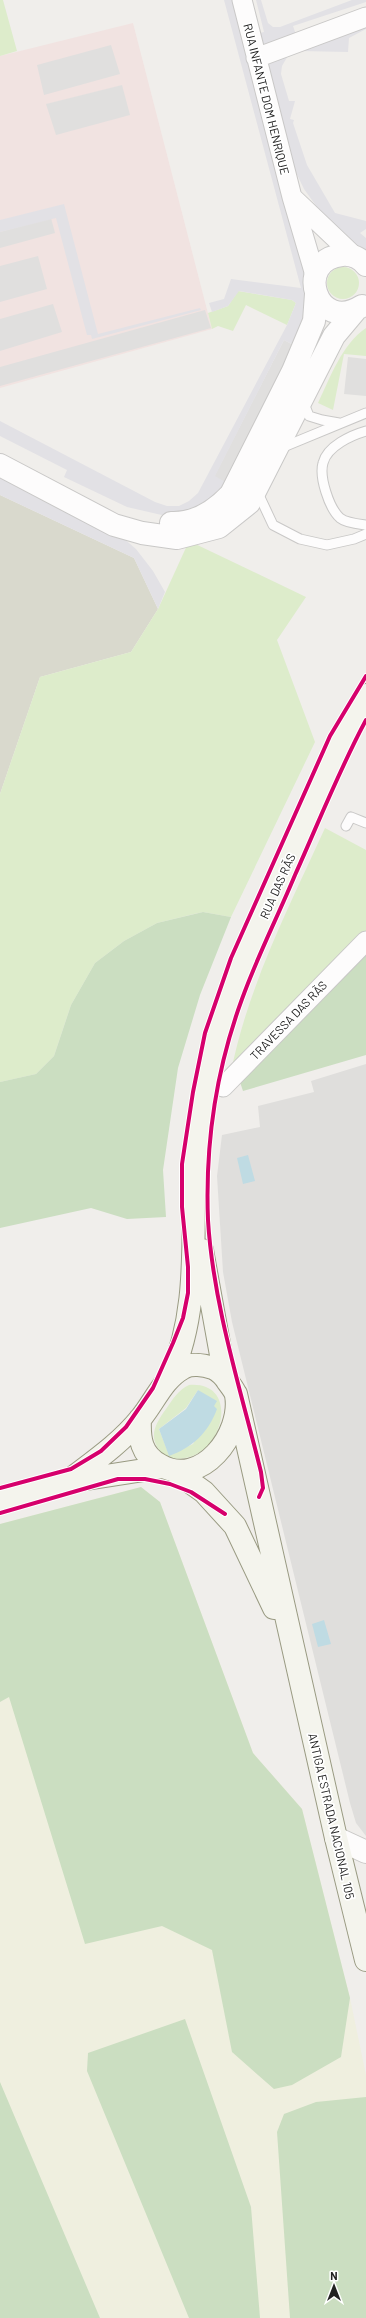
<svg xmlns="http://www.w3.org/2000/svg" width="366" height="2318" viewBox="0 0 366 2318" font-family="Barlow,sans-serif">
<rect width="100%" height="100%" fill="#f0eeeb"/>
<path fill="#dfdedc" d="M366 1064V1836L356 1823 350 1803 232 1322 223 1272 217 1176 222 1135 260 1127 258 1106 314 1092 311 1081Z"/>
<path fill="#f1e3e1" d="M133 23 212 329 0 388V56Z"/>
<path fill="#d9d9cd" d="M0 495 134 558 158 609 131 652 40 677 0 794Z"/>
<path fill="#efefdf" d="M141 1487 160 1502 253 1753 302 1809 350 1998 366 2075V2318H0V1524Z"/>
<path fill="#ddeccb" fill-rule="evenodd" d="M0 0H3L17 51 0 56Z
M327 283a16 16 0 1 1 32 0a16 16 0 1 1-32 0Z
M238 291 292 300 296 303 287 325 246 305 233 331 218 326 212 329 208 313 228 306Z
M366 328V356L344 354 333 410 318 403C330 378 342 344 366 328Z
M189 541 306 597 277 640 315 742 231 917 203 912 194 914 157 923 124 941 95 963 71 1005 54 1056 36 1074 0 1082V794L40 677 131 652 158 609Z
M325 828 366 850V934L231 1072C248 986 289 907 325 828Z
M189 1385C246 1380 221 1472 166 1457 147 1440 153 1427 166 1409 173 1399 178 1390 189 1385ZM198 1390 213 1407 193 1444 169 1455 159 1429 186 1408Z"/>
<path fill="#cbdec1" d="M203 912 231 917 200 995 178 1068 163 1170 166 1217 127 1219 91 1208 0 1228V1082L36 1074 54 1056 71 1005 95 963 124 941 157 923Z
M366 954V1055L243 1091 240 1082Z
M141 1487 160 1502 253 1753 302 1809 350 1998 341 2057 292 2085 274 2089 232 2052 212 1950 162 1926 85 1944 9 1697 0 1702V1524Z
M185 2019 251 2207 260 2318H189L87 2071 88 2053Z
M0 2082 100 2318H0Z
M366 2097V2318H290L277 2132 284 2114 316 2102Z"/>
<path fill="#e0dfde" d="M111 45 120 74 44 95 37 65Z
M122 85 130 115 56 135 46 104Z
M51 218 55 233 0 248V232Z
M38 256 47 289 0 302V266Z
M53 304 62 332 0 351V319Z
M205 310 211 328 0 386V367Z
M284 340 297 347 227 483 214 477Z
M348 357 366 359V396L344 394Z"/>
<path fill="#e2e1e5" d="M224 0H233L310 291 297 347 284 340 215 476 227 483 212 503 166 516 127 507 64 477 67 470 0 436V421L155 502 167 506H179L189 501 198 493 287 325 296 303 292 300 239 291 228 306 212 312 209 303 224 299 231 279 301 288Z
M256 0H261L268 23 273 27H280L352 0H366V2L293 26 301 49 363 28 366 27V29L349 38 348 52 300 51 289 54 282 66 281 74 289 101H295L290 119 294 120 293 123 307 165 335 213 366 221V229L360 233 366 238V254L330 225 304 189 288 156 256 34 264 32Z
M64 204 98 334 200 308 201 310 92 339 91 335H87L56 218 0 232V220Z
M0 472 115 531 136 549 153 571 165 592 158 609 134 558 0 495Z"/>
<path fill="#bfdbe3" d="M248 1155 255 1181 243 1184 237 1158Z
M198 1390 217 1401 214 1406 217 1409C208 1433 193 1447 169 1456L159 1429 186 1409Z
M324 1620 331 1644 318 1647 312 1624Z"/>
<g fill="none" stroke-linecap="round" stroke-linejoin="round">
<g stroke="#c9c8c7" stroke-width="11">
<path id="service" d="M303 401 309 416 322 420 339 423
M366 431C352 435 327 446 323 463 319 477 329 508 340 518 346 523 358 524 366 525
M281 448 366 413
M258 493 273 525 300 539 327 545 354 539 366 534
M346 826 351 817 366 823"/>
</g>
<g stroke="#c9c8c7" stroke-width="21">
<path id="minor" d="M242 0 292 197 315 275
M256 58 366 17
M293 198 354 256
M206 1082 223 1087 366 941"/>
</g>
<g stroke="#c9c8c7" stroke-width="24">
<path id="tertiary" d="M362 306C316 335 293 260 342 255 351 254 360 258 366 265
M0 465 114 525 142 533 177 538 219 527 249 503 334 336 355 311
M171 523C195 524 215 511 231 494L293 371 314 321 316 294
M336 1838 366 1852"/>
</g>
<g stroke="#999a82" stroke-width="24">
<path id="secondary" d="M202 1250 225 1377
M170 1377C201 1309 191 1234 195 1162 195 1148 199 1133 201 1119 208 1074 218 1030 233 987L336 752 366 695
M236 1394 336 1838 366 1960
M176 1472 204 1492 235 1526 274 1608
M67 1482C93 1462 120 1444 141 1418 155 1401 163 1379 183 1368 191 1363 204 1365 213 1368 219 1371 225 1377 228 1382 231 1386 235 1391 236 1395 243 1434 201 1489 160 1465 141 1455 139 1438 140 1419
M0 1500 67 1482 163 1467"/>
</g>
<use href="#service" stroke="#fdfcfc" stroke-width="9"/>
<use href="#minor" stroke="#fdfcfc" stroke-width="19"/>
<use href="#tertiary" stroke="#fdfcfc" stroke-width="22"/>
<use href="#secondary" stroke="#f4f4ed" stroke-width="22"/>
<g stroke="#fff" stroke-width="6">
<path id="cycleway" d="M0 1488 71 1469 101 1451 126 1427 153 1388 173 1343 183 1318 188 1293V1267L182 1207V1164L193 1092 205 1033 231 958 330 736 366 676
M259 1497 263 1488 261 1472C241 1391 213 1304 208 1220 205 1145 216 1070 242 999 257 957 278 916 295 875 318 824 339 770 366 720
M0 1513 118 1479H145L170 1484 191 1492 225 1514"/>
</g>
<use href="#cycleway" stroke="#d6006c" stroke-width="4"/>
</g>
<g text-anchor="middle" dominant-baseline="central" stroke-width="3.5" stroke-linejoin="round" paint-order="stroke">
<g font-size="12" fill="#222" stroke="#fff">
<text transform="translate(267 99) rotate(76)">RUA INFANTE DOM HENRIQUE</text>
<text transform="translate(277 886) rotate(-66)">RUA DAS RÃS</text>
<text transform="translate(288 1020) rotate(-46)">TRAVESSA DAS RÃS</text>
<text transform="translate(332 1816) rotate(77)">ANTIGA ESTRADA NACIONAL 105</text>
</g>
</g>
<g transform="translate(334 2286)" stroke="#ffffff" stroke-width="3" paint-order="stroke">
<path d="M0-3L7 15L0 10L-7 15Z" fill="#222222"/>
<text y="-6" font-size="11" font-weight="bold" text-anchor="middle" fill="#222222">N</text>
</g>
</svg>
